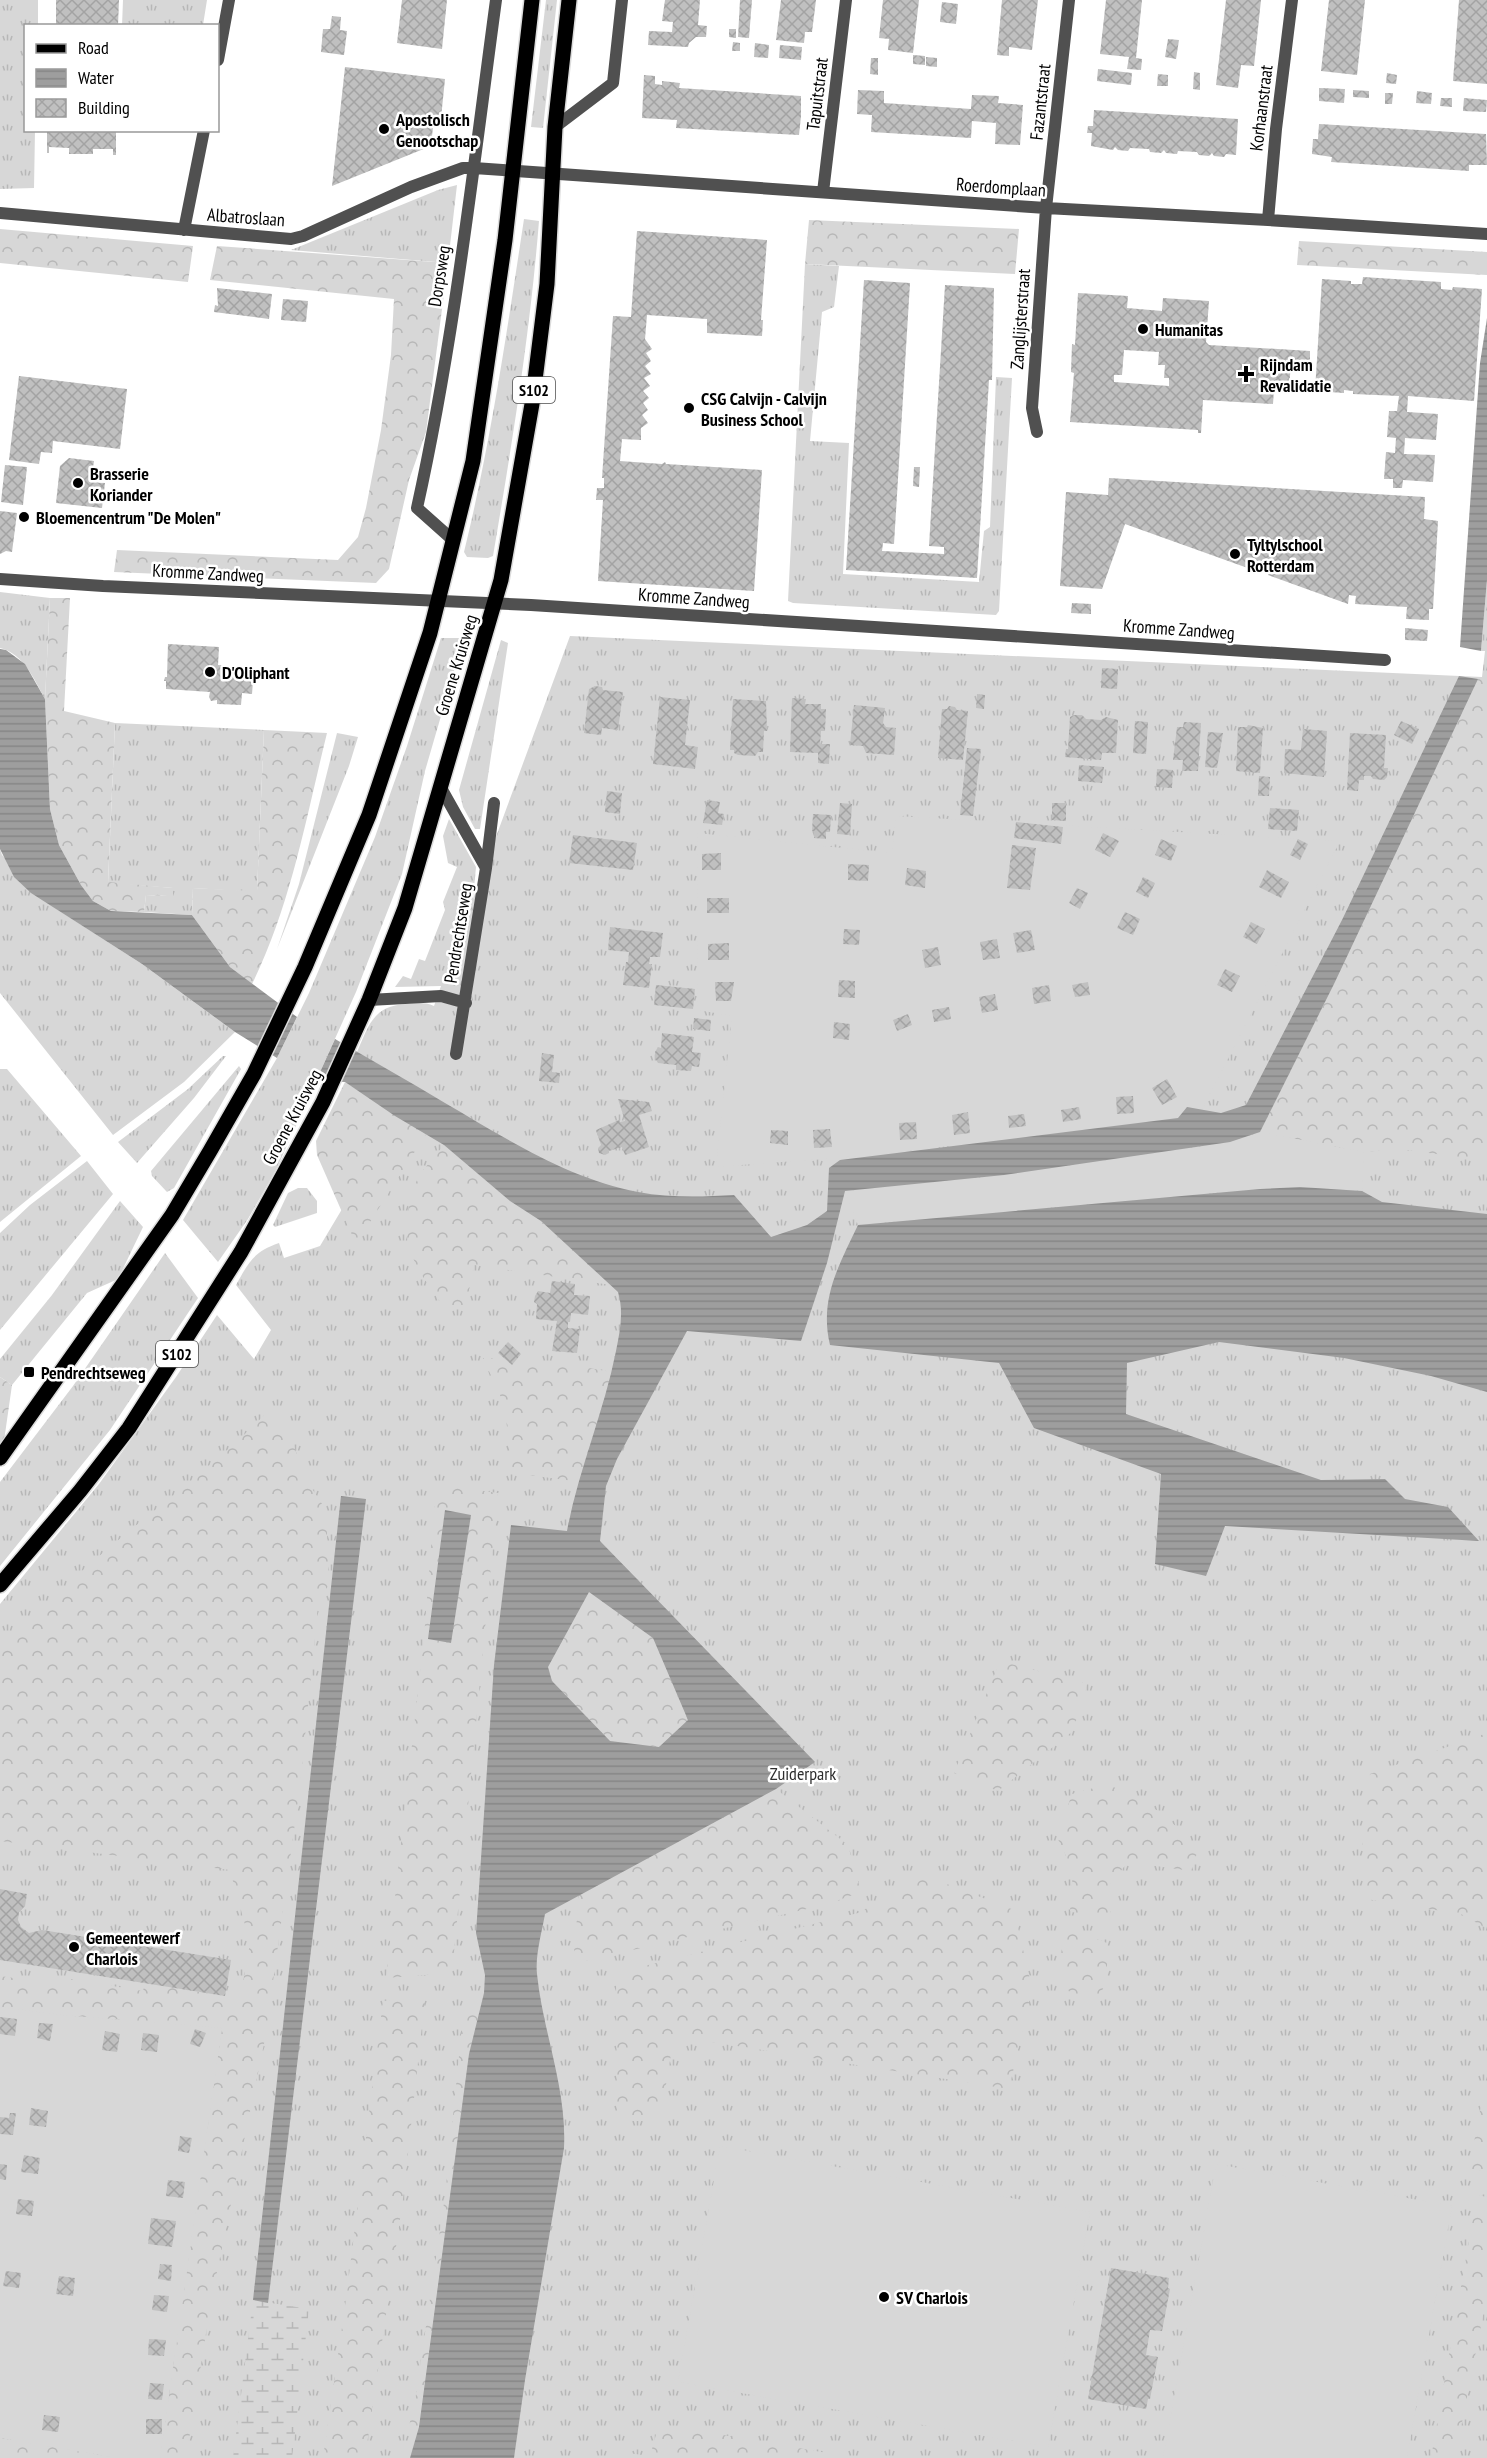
<svg xmlns="http://www.w3.org/2000/svg" width="1487" height="2458" viewBox="0 0 1487 2458" font-family="'PT Sans Narrow',sans-serif">
<defs>
<pattern id="grass-tufts" width="24" height="20" patternUnits="userSpaceOnUse" patternTransform="scale(1.5)"><rect width="24" height="20" fill="#d7d7d7"/><path d="M3 7l-1-3M5 7V3M7 7l1-3M15 17l-1-3M17 17v-4M19 17l1-3" fill="none" stroke="#b7b7b7"/></pattern>
<pattern id="forest-crowns" width="20" height="18" patternUnits="userSpaceOnUse" patternTransform="scale(1.5)"><rect width="20" height="18" fill="#d7d7d7"/><path d="M2 6a3 3 0 1 1 6 0M12 15a3 3 0 1 1 6 0" fill="none" stroke="#b7b7b7"/></pattern>
<pattern id="wetland-marsh" width="20" height="14" patternUnits="userSpaceOnUse" patternTransform="scale(1.5)"><rect width="20" height="14" fill="#d7d7d7"/><path d="M1 5h8M5 5V1M11 12h8M15 12V8" fill="none" stroke="#b7b7b7"/></pattern>
<pattern id="water-rules" width="6" height="5" patternUnits="userSpaceOnUse" patternTransform="scale(1.5)"><rect width="6" height="5" fill="#9e9e9e"/><path d="M0 2.5h6" fill="none" stroke="#868686"/></pattern>
<pattern id="building-cross-hatch" width="8" height="8" patternUnits="userSpaceOnUse" patternTransform="scale(1.5)"><rect width="8" height="8" fill="#c0c0c0"/><path d="M0 0l8 8M0 8l8-8" fill="none" stroke="#a3a3a3"/></pattern>
</defs>
<rect width="100%" height="100%" fill="#fff"/>
<path fill="url(#grass-tufts)" d="M0 0H38V25L26 26V130L35 131 34 188 0 189Z
M123 0H207L203 25 122 26Z
M546 0H557L543 128 531 127Z
M457 185 448 263 291 250 438 190Z
M524 219 539 221C530 334 512 444 493 556L488 558 467 557 464 552C491 442 507 331 524 219Z
M805 264 839 266 834 307 822 312 810 441 849 443 843 574 979 582 984 531 990 527 996 377 1012 378 999 611 996 615 793 603 788 601Z
M1487 580V2458H0V1604L99 1484 176 1377 217 1315 254 1359 271 1330 236 1285C249 1262 253 1252 279 1243L284 1258 320 1246 388 1132 406 1081 357 1052C369 1025 373 1006 406 1004 416 1003 425 1002 434 1006L441 986 395 987 403 976 411 979 419 959 425 961 445 910 443 902 457 867 448 863 443 836 449 819 476 867 473 899 570 636 1482 677 1485 651H1481Z
M0 592 50 598 45 699C34 679 24 654 0 648Z
M441 638H461V647L425 771 402 874 356 992 276 1170 248 1219 218 1262 183 1220 277 1058 309 993 375 837 407 746Z
M501 640 508 643 480 829H475L463 807 459 790Z
M115 723 264 730 257 892 193 888 192 915 144 912 146 895 167 896 173 888 108 883Z
M337 733 358 737 349 766 277 949 299 884Z
M0 849 2 855 58 910 142 964 235 1032 184 1082 113 1135 0 993Z
M223 1056H226L194 1098 137 1163 118 1142 188 1089Z
M239 1066 241 1069 174 1188 167 1192 152 1176 151 1171Z
M0 1069H7L81 1156 0 1222Z
M87 1161 113 1194 0 1330V1233L30 1205Z
M298 1188H307L317 1201V1213L275 1227 273 1225 288 1193Z
M120 1201 143 1227 118 1279 87 1293 12 1385 0 1377V1359L52 1295Z
M165 1253 198 1298 110 1430 0 1566V1482L73 1386Z"/>
<path fill="url(#forest-crowns)" d="M809 220 1019 229 1015 274 805 264Z
M0 229 193 246 188 282 0 263Z
M1299 241 1487 252V275L1297 265Z
M217 246 448 263 426 432 409 480 389 569 376 583 114 572 117 550 338 560 358 537 366 508 381 430 391 355 394 299 210 280Z
M50 598H70L64 711 115 723 108 882 173 888V902L166 903 167 896 146 895 144 912 111 911 93 901 81 885 59 845 50 809 45 699Z
M1478 679H1487V1161L1400 1149 1364 1152 1260 1132 1334 984Z
M264 730 327 733C306 818 291 905 252 984L230 967 192 915 193 888 257 891Z
M345 1082 426 1134 356 1244 317 1155 316 1141Z
M444 1145 510 1201 541 1221 611 1285 474 1265 466 1306H443L419 1271 407 1245 409 1197 420 1174Z
M483 1358 554 1362 612 1372 581 1482 513 1473 504 1404Z
M0 1377 12 1385 4 1441 0 1445Z
M269 1410 294 1446 305 1478 326 1510 329 1584 318 1605 300 1787 265 2039 212 2296 186 2458H160L222 2028 62 2015 0 2007V1976L68 1986 70 1979 143 1991 145 1983 240 1999 250 1943 230 1870 0 1841V1651C24 1628 47 1603 72 1580 136 1521 209 1473 269 1410Z
M436 1484 498 1493 452 1973 386 1978 424 1637Z
M589 1591 653 1637 688 1721 659 1747 610 1741 552 1681 548 1667Z
M1000 1661 1087 1684 1073 1731 998 1791 954 1773Z
M1487 1733V1926L1484 1927 1461 1914 1366 1899 1362 1834 1370 1774Z
M1108 1784 1164 1814 1198 1850 1191 1871 1128 1862 1110 1884 1111 1926 1070 1911 1073 1871 1057 1837 1072 1794Z
M776 1789 848 1845 861 1892 828 1904 573 1964 579 1895Z
M921 1874 1014 1910 1032 1989 1009 2089 674 2036 660 2121H617L616 1973 858 1913 900 1890Z
M1065 1927 1107 1943V1981L1098 1998 1070 1994 1059 1968Z
M484 1993 469 2054 419 2427 409 2426 415 2401 445 2196 465 1996Z
M425 1998 403 2199 365 2458H323L345 2307 383 2001Z
M1482 2100 1487 2102V2172L1469 2169Z
M1477 2195 1487 2197V2295L1455 2458H1431Z
M659 2424 856 2458H626L628 2453 650 2456Z
M0 2438 118 2458H0Z"/>
<path fill="url(#wetland-marsh)" d="M253 2300 309 2309 292 2458H233Z"/>
<path fill="#d7d7d7" d="M896 816 1340 841 1198 1117 873 1155 716 1167 732 1016 698 1010 697 833 892 853Z
M1260 1132 1364 1152 1362 1191 1300 1187 1260 1189 858 1225 845 1191 1004 1175 1230 1142Z
M0 2007 62 2015 222 2028 160 2458H118L0 2438Z
M720 2146 1090 2212 1048 2447 678 2382Z
M1216 2164 1452 2206 1407 2458H1163Z"/>
<path fill="url(#water-rules)" fill-rule="evenodd" d="M1487 318V580L1481 651 1460 647 1480 363Z
M0 649 6 650 25 664 45 699 50 809 59 845 81 885 93 901 111 911 192 915 230 967 297 1017 277 1058 235 1032 142 964 31 893 14 877 0 849Z
M1459 676 1478 679 1334 984 1260 1132 1230 1142 1004 1175 845 1191 827 1263 801 1341 687 1331 617 1459 606 1486 600 1541 815 1762 776 1789 545 1914C542 1932 535 1955 537 1974 543 2033 567 2088 564 2148L525 2380 514 2458H410L419 2427 469 2054 484 1993 485 1975 476 1933 494 1665 511 1525 567 1531C578 1471 604 1412 616 1351 620 1331 624 1312 618 1292L541 1221 510 1201 444 1145 395 1116 345 1082 316 1081 335 1039C371 1060 409 1081 445 1103 505 1138 569 1179 638 1192 670 1198 702 1197 734 1195L771 1237 807 1225 827 1211 829 1168 840 1160 1178 1118 1187 1107 1221 1113 1246 1105 1342 920ZM589 1592 653 1638 688 1720 659 1747 610 1741 552 1681 548 1667Z
M1300 1187 1362 1191 1382 1202 1487 1214V1392L1431 1376 1344 1358 1219 1342 1127 1363 1126 1414 1321 1480 1385 1479 1405 1499 1448 1507 1479 1541 1225 1526 1206 1576 1155 1564 1161 1474 1034 1428 999 1363 830 1345C819 1299 839 1265 858 1225L1260 1189Z
M341 1496 366 1499 268 2303 253 2300Z
M445 1510 471 1515 451 1643 428 1639Z"/>
<path fill="url(#building-cross-hatch)" fill-rule="evenodd" d="M56 0H119L118 26H56Z
M402 0H447L442 49 397 43Z
M665 0H700L698 25 707 26 706 37H696L689 43 688 47 648 45 649 31 672 32 673 22 662 21Z
M740 0H752L749 38 738 37Z
M781 0H816L812 32H805L804 43 776 40Z
M883 0H919L913 53 888 50 889 39 879 38Z
M1002 0H1038L1032 50 1009 47V56L997 55Z
M1106 0H1142L1136 58 1142 59 1141 70 1127 69 1129 57 1100 54Z
M1226 0H1261L1254 66 1241 65 1238 88 1216 85Z
M1329 0H1365L1357 75 1321 71Z
M1459 0H1487V84L1453 81Z
M942 2 958 4 956 24 940 22Z
M332 16 341 17 340 30 347 31 344 55 321 52 323 29H330Z
M729 29H736V38L729 37Z
M1168 39 1179 40 1176 59 1165 57Z
M733 42 740 43V51H732Z
M755 43 769 45 768 58 754 57Z
M780 45 802 47 801 60 779 58Z
M913 55 925 56V65L913 64Z
M926 57 937 58V67L926 66Z
M871 58H878V75L870 74Z
M345 67 445 79 441 118 434 117 431 146 332 186Z
M1098 69 1132 73 1131 85 1097 81Z
M1194 72 1200 73V90L1193 89Z
M1387 73 1397 75 1396 84 1386 83Z
M1158 74 1168 75V86H1157Z
M644 75 655 76V84L662 85V81L680 83 679 88 801 96V116L799 135 676 128 677 120 642 118Z
M1319 88 1345 89 1344 103 1319 101Z
M858 90 884 91V103L971 109 972 95 999 96 998 103 1023 105 1020 145 995 144 996 123 972 121 971 138 871 132 872 115 857 114Z
M1353 90 1369 91V98L1353 97Z
M1417 91 1432 93 1431 104 1416 103Z
M1385 93H1393L1392 104H1385Z
M1441 98H1452V107L1440 106Z
M1464 98 1487 100 1486 112 1463 111Z
M1094 110 1238 119 1236 155 1226 154 1224 157 1214 156 1212 153 1209 156 1199 155 1197 152 1178 151 1177 154 1166 153 1164 150 1161 153 1150 152 1149 149 1130 148 1128 151 1118 150 1115 147 1113 150 1091 146 1092 133H1087L1088 126H1093Z
M1319 124 1486 134 1487 165H1469V171L1331 162 1332 157 1312 154 1313 139H1318Z
M47 130H116V155H113V149H93V154H69V148L49 147V153H47Z
M637 231 767 240 761 320H763L762 336 707 333V319L647 315 645 339 652 349 646 353 651 361 645 366 651 374 644 378 650 386 643 391 649 398 643 403 648 410 642 415 648 423 641 428V440L622 439 620 461 662 464 665 462 666 464 762 470 754 591 598 581 603 500H596L597 488H604V478H602L613 316 631 317Z
M1363 277 1441 282V289L1452 290 1453 287 1482 289 1474 401 1408 396 1407 412 1438 414 1436 440 1405 438 1404 454 1435 455 1433 482 1403 480 1402 488H1393V479H1384L1386 452 1395 453 1396 438 1387 437 1389 411H1397L1399 396 1353 394V391L1344 390V393L1315 391 1322 279 1351 281V284H1362Z
M864 280 910 283 894 544 883 543 882 551 944 554V547L929 546 945 285 994 288 992 380H989L977 578 846 570Z
M217 288 272 294 269 319 214 312 215 305 218 306Z
M1078 293 1128 296 1127 308 1162 311 1163 298 1209 301 1206 342 1209 345 1310 351V364L1291 363 1289 389H1274L1273 404 1203 400 1201 433H1198V430L1070 422 1074 373 1071 372 1072 344 1075 345ZM1124 350 1159 352 1158 365H1165L1164 378H1169V386L1114 382V375H1122Z
M283 299 308 301 306 322 281 320Z
M19 376 127 389 120 449 53 441 52 453 41 452 39 464 9 460Z
M69 458 94 461 91 482 105 483 102 508 56 503 60 466Z
M5 465 27 467 23 505 1 502Z
M914 467H920L919 487 913 486Z
M1109 478 1425 497 1424 519 1438 521 1433 609H1429V620L1406 619 1407 607 1355 604 1356 596 1349 595 1348 604 1268 575 1269 569 1257 568 1256 571 1125 524 1102 589 1060 586 1066 492 1108 495Z
M0 511 17 513 12 552 6 551 0 554Z
M1072 603 1091 604V614L1071 613Z
M1405 628 1428 630 1427 641 1405 640Z
M168 644 219 647 218 665 254 668 252 694 242 693 241 705 217 704V700L211 701 209 697 210 692 166 689V681H164L165 677H167Z
M1102 668 1118 669 1117 689 1101 688Z
M595 686 602 687 603 690 623 692 618 730 602 728 601 735 584 733 589 689Z
M977 694 985 695 984 709 976 708Z
M660 697 690 700 685 745 698 747 695 769 653 764Z
M792 698 806 699 805 704H821V709H826L825 731H821L820 744H830L829 764 818 763V753L790 752Z
M733 699 766 701 767 731H764L763 752H758L755 756 738 755 734 753V750H730Z
M854 705 885 708 883 723 886 727 896 728 894 755 866 753 863 746 850 745Z
M949 706 955 707 957 710 968 711 963 760 938 758 942 709H947Z
M1074 715H1082L1086 719 1101 720 1106 717 1118 720 1116 753H1102L1101 760 1065 757 1066 749H1068L1070 717Z
M1135 721 1148 722 1146 754 1133 753Z
M1401 721 1419 729 1412 744 1394 735Z
M1184 722 1201 723 1198 771H1182L1183 760H1173L1177 727H1183Z
M1248 725 1263 728 1260 773 1236 771 1238 727H1247Z
M1303 729 1327 731 1324 777 1284 773 1285 749 1301 750Z
M1208 732 1223 733 1217 768 1205 767Z
M1350 733 1386 735 1384 768H1388L1387 777 1384 780 1373 779 1371 776H1364V780H1359L1358 791 1347 790Z
M967 748 981 749 973 816 960 815Z
M1079 765 1104 767 1102 783 1078 781Z
M1157 769 1173 770 1172 788 1156 787Z
M1259 776 1270 777 1269 796H1258Z
M607 791 622 793 620 814 605 812Z
M707 800 720 802 718 813 724 814 722 825 703 823Z
M840 803 852 804 850 835 837 834Z
M1052 803H1066V821L1052 820Z
M1270 808 1299 810 1297 831 1268 829Z
M813 814 831 815 830 832H826V839L814 838V831H812Z
M1016 822 1063 827 1061 844 1014 838Z
M1103 833 1119 841 1110 857 1095 850Z
M573 835 637 843 633 870 569 863Z
M1161 839 1177 846 1171 861 1155 855Z
M1298 839 1308 844 1300 860 1290 855Z
M1012 845 1036 848 1030 890 1007 888Z
M721 853V870H702V854Z
M848 864 869 865 868 881 848 880Z
M907 868 926 871 925 888 905 885Z
M1267 870 1289 882 1281 898 1259 887Z
M1143 877 1155 883 1148 898 1136 892Z
M1077 888 1088 893 1080 909 1069 903Z
M707 898H729V913H707Z
M1125 912 1140 919 1133 935 1117 928Z
M1251 922 1265 929 1257 944 1243 937Z
M610 927 663 933 660 957H650L649 964H652L649 988 623 985 626 962H628L629 952 608 950Z
M844 929 860 930 859 945 843 944Z
M1031 930 1035 950 1017 953 1013 933Z
M997 939 1000 958 983 960 980 942Z
M729 943V960H708V944Z
M938 947 941 965 925 968 922 950Z
M1225 969 1240 976 1232 992 1217 985Z
M839 980 855 981V998L838 997Z
M715 982H734L731 1001H716Z
M1088 982 1090 995 1075 997 1072 985Z
M656 985 695 989 693 1009 654 1005Z
M1049 985 1051 1001 1034 1004 1032 988Z
M995 994 998 1010 982 1013 979 997Z
M949 1007 951 1019 934 1022 932 1010Z
M908 1014 912 1025 897 1031 893 1020Z
M694 1018 711 1020 710 1031 693 1029Z
M834 1022 850 1024 849 1040 833 1038Z
M662 1033 694 1037 692 1052 701 1053 699 1067 692 1066 691 1071 676 1070V1065L658 1063 655 1058V1052L658 1047 661 1048Z
M542 1053 554 1055 552 1072 560 1073 559 1083 539 1081Z
M1167 1079 1177 1097 1162 1105 1152 1088Z
M1133 1096 1134 1113 1117 1114 1116 1097Z
M618 1099 649 1102 652 1111 639 1115 649 1147 625 1155 622 1147 609 1151V1153L605 1155 599 1153 598 1148 601 1145 596 1130 619 1120 620 1122 625 1121Z
M1079 1107 1081 1119 1063 1122 1061 1110Z
M968 1112 970 1133 954 1135 952 1115Z
M1024 1114 1026 1126 1009 1128 1008 1116Z
M916 1122 917 1139 900 1140 899 1123Z
M830 1129 832 1147 814 1148 813 1130Z
M771 1130 788 1131V1145L770 1143Z
M552 1281 575 1284 574 1295 590 1296 588 1315 571 1313 570 1322H568V1328L580 1329 577 1353 552 1351 557 1321 536 1319 537 1304 534 1302 535 1296 538 1291 550 1293Z
M508 1342 521 1354 512 1365 498 1353Z
M0 1889 27 1894 25 1906 19 1912 18 1920 21 1927 29 1933 42 1930 231 1960 225 1996 0 1960Z
M0 2017 17 2019 15 2036 0 2034Z
M39 2023 53 2024 50 2041 37 2038Z
M195 2029 206 2033 200 2047 190 2044Z
M105 2031 120 2034 117 2052 102 2050Z
M143 2033 159 2035 157 2052 141 2050Z
M31 2108 48 2111 46 2127 29 2125Z
M10 2113H16L13 2135 0 2134V2117L9 2118Z
M180 2136 192 2138 189 2153 178 2151Z
M24 2155 40 2158 38 2174 21 2172Z
M0 2164 7 2165 6 2180 0 2179Z
M168 2180 185 2182 183 2198 166 2196Z
M18 2199 34 2201 32 2216 16 2214Z
M151 2218 176 2221 172 2247 148 2244Z
M160 2264 172 2265 171 2281 158 2279Z
M1111 2268 1169 2278 1168 2288 1170 2289 1162 2331 1150 2330 1146 2355 1158 2357 1150 2399H1148L1146 2409 1088 2399Z
M6 2271 21 2273 19 2288 3 2286Z
M59 2276 75 2278 73 2296 56 2294Z
M154 2295 169 2296 167 2312 152 2310Z
M149 2339 166 2340 164 2356 148 2355Z
M150 2383 164 2384 162 2400 148 2399Z
M44 2415 60 2417 58 2432 42 2430Z
M146 2419H162V2434H146Z"/>
<g fill="none" stroke-linecap="round" stroke-linejoin="round">
<g stroke="#dbdbdb" stroke-width="18">
<path id="primary" d="M0 1458 172 1215 210 1151 254 1074 305 967 369 815 430 633 473 461 505 240 532 0
M0 1585 80 1491 129 1428 241 1252 323 1102 369 1000 405 908 501 580 532 404 547 284 555 127 569 0"/>
</g>
<path stroke="#505050" stroke-width="12" d="M218 60 229 0
M555 127 613 83 622 0
M823 192 846 0
M0 213 291 239 303 236 411 187 463 168H474L1046 208 1268 220 1487 234
M1268 220 1276 129 1292 0
M184 230 204 130
M1037 432 1032 408 1046 208 1069 0
M454 541 417 508C454 341 473 170 496 0
M0 579 103 586 531 605 1385 660
M441 788 486 868
M369 1000 441 996 466 1003
M456 1054 486 868 494 803"/>
<use href="#primary" stroke="#000" stroke-width="15"/>
</g>
<g fill="#000" stroke="#fff" stroke-width="2">
<circle cx="384" cy="129" r="6"/>
<circle cx="1143" cy="329" r="6"/>
<path d="M1243 365h6v6h6v6h-6v6h-6v-6h-6v-6h6z"/>
<circle cx="689" cy="408" r="6"/>
<circle cx="78" cy="483" r="6"/>
<circle cx="24" cy="517" r="6"/>
<circle cx="1235" cy="554" r="6"/>
<circle cx="210" cy="672" r="6"/>
<rect x="23" y="1366" width="12" height="12" rx="3"/>
<circle cx="74" cy="1947" r="6"/>
<circle cx="884" cy="2297" r="6"/>
</g>
<g text-anchor="middle" dominant-baseline="central" stroke-width="5" stroke-linejoin="round" paint-order="stroke">
<g fill="#fff" stroke="#4c4c4c" stroke-width="1.5">
<rect x="513" y="377" width="42" height="26" rx="4.5"/>
<rect x="156" y="1341" width="42" height="26" rx="4.5"/>
</g>
<g font-size="16" font-weight="bold" fill="#000">
<text x="534" y="390">S102</text>
<text x="177" y="1354">S102</text>
</g>
<g font-size="18" fill="#000" stroke="#fff">
<text transform="translate(817 94) rotate(-83)">Tapuitstraat</text>
<text transform="translate(1040 102) rotate(-84)">Fazantstraat</text>
<text transform="translate(1261 108) rotate(-83)">Korhaanstraat</text>
<text transform="translate(1001 187) rotate(4)">Roerdomplaan</text>
<text transform="translate(246 217) rotate(4)">Albatroslaan</text>
<text transform="translate(439 276) rotate(-81)">Dorpsweg</text>
<text transform="translate(1020 319) rotate(-86)">Zanglijsterstraat</text>
<text transform="translate(208 573) rotate(3)">Kromme Zandweg</text>
<text transform="translate(694 598) rotate(4)">Kromme Zandweg</text>
<text transform="translate(1179 629) rotate(4)">Kromme Zandweg</text>
<text transform="translate(456 665) rotate(-73)">Groene Kruisweg</text>
<text transform="translate(458 933) rotate(-81)">Pendrechtseweg</text>
<text transform="translate(292 1117) rotate(-62)">Groene Kruisweg</text>
</g>
<g font-size="18" font-weight="bold" fill="#000" stroke="#fff" text-anchor="start">
<text x="396" y="119">Apostolisch<tspan x="396" dy="21">Genootschap</tspan></text>
<text x="1155" y="329">Humanitas</text>
<text x="1260" y="364">Rijndam<tspan x="1260" dy="21">Revalidatie</tspan></text>
<text x="701" y="398">CSG Calvijn - Calvijn<tspan x="701" dy="21">Business School</tspan></text>
<text x="90" y="473">Brasserie<tspan x="90" dy="21">Koriander</tspan></text>
<text x="36" y="517">Bloemencentrum "De Molen"</text>
<text x="1247" y="544">Tyltylschool<tspan x="1247" dy="21">Rotterdam</tspan></text>
<text x="222" y="672">D'Oliphant</text>
<text x="41" y="1372">Pendrechtseweg</text>
<text x="86" y="1937">Gemeentewerf<tspan x="86" dy="21">Charlois</tspan></text>
<text x="896" y="2297">SV Charlois</text>
</g>
<g font-size="18" fill="#2e2e2e" stroke="#fff">
<text x="803" y="1773">Zuiderpark</text>
</g>
</g>
<rect x="24" y="24" width="195" height="108" fill="#ffffff" stroke="#999999" stroke-width="1.5"/>
<rect x="36" y="44" width="30" height="9" fill="#000000" stroke="#999999" stroke-width="1.5"/>
<text x="78" y="54" font-size="18" fill="#000000">Road</text>
<rect x="36" y="69" width="30" height="18" fill="url(#water-rules)" stroke="#999999" stroke-width="1.5"/>
<text x="78" y="84" font-size="18" fill="#000000">Water</text>
<rect x="36" y="99" width="30" height="18" fill="url(#building-cross-hatch)" stroke="#999999" stroke-width="1.5"/>
<text x="78" y="114" font-size="18" fill="#000000">Building</text>
</svg>
